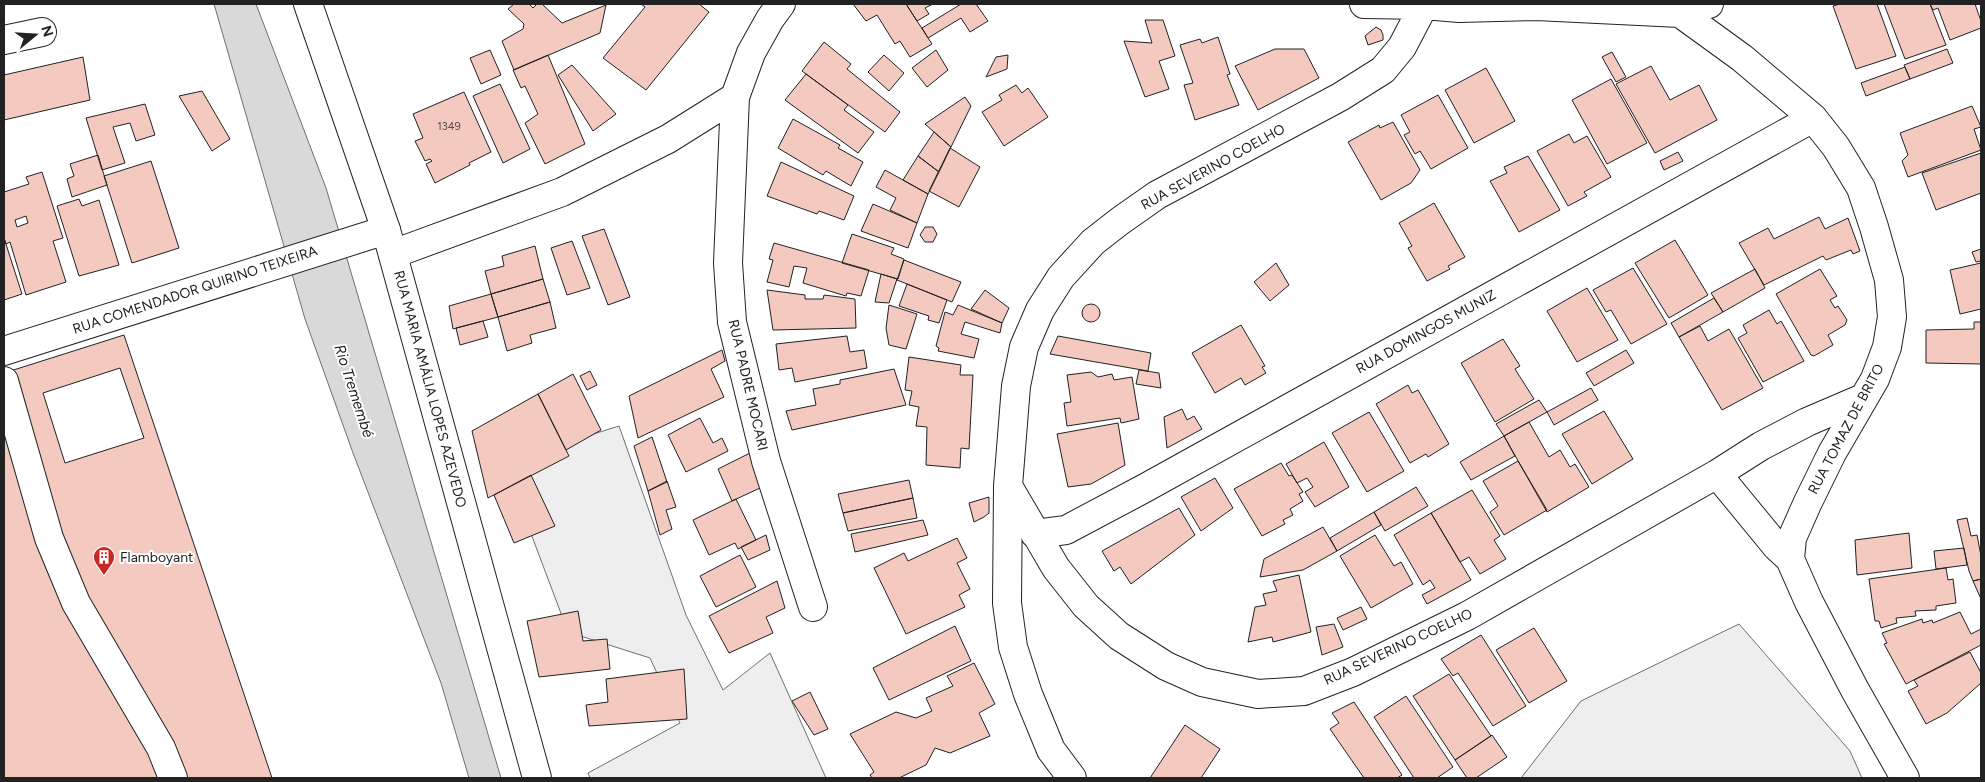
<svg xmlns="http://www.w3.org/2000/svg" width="1985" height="782" viewBox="0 0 1985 782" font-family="Figtree,sans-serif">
<rect width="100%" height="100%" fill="#fff"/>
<path fill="#eee" stroke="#6f6f6f" d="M619 426 686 615 723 690 770 653 826 778H590L588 773 680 723 650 658 568 632 504 462Z
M1739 624 1850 751 1862 778H1521L1581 701Z"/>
<path fill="#d9d9d9" stroke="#6f6f6f" d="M214 4H256L326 188 501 778H469L441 683 353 453 305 319Z"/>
<path fill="#f3c9c0" stroke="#222" fill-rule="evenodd" d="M514 4H529L533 8 537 4H542L562 23 606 5 600 33 514 70 502 41 523 29 524 24 508 9Z
M641 4H699L709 12 646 90 603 58 645 7Z
M853 4H906L932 44 910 57 900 41 895 44 877 15 866 21Z
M906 4H933L925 8 929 14 917 21Z
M961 4H976L988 21 970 32 961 18 928 38 922 28Z
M1840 4H1877L1896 56 1856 69 1833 6Z
M1884 4H1930L1946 45 1905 59Z
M1930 4H1975L1981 21V28L1950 40 1938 8 1933 10Z
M1145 20H1163L1175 56 1159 61 1169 89 1145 97 1124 41 1152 43Z
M1376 27 1381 30 1383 35V40L1368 45 1365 36Z
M1218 37 1230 74 1227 75 1239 105 1195 120 1184 85 1193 83 1180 45 1200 39 1202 43Z
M824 42 851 64 847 69 900 112 885 132 802 71Z
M1275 49H1304L1319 78 1258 110 1235 66Z
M1947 49 1953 63 1910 79 1904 65Z
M490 50 501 75 481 84 470 58Z
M936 50 948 70 927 87 912 68Z
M1612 52 1626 77 1616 82 1602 57Z
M548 55 585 144 545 164 525 123 538 114 525 86 521 88 513 70Z
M884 55 904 73 889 91 868 72Z
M1008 55 1007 69 986 77 996 57Z
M83 57 90 100 4 120V75Z
M572 65 616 114 593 131 558 75Z
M1651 66 1670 100 1699 85 1717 120 1655 153 1616 84Z
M1905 67 1910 79 1866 96 1861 83Z
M1486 68 1515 121 1474 143 1445 90Z
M806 74 848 105 844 110 874 132 858 153 785 100Z
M1611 79 1647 143 1607 164 1572 100Z
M500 84 530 149 503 163 473 96Z
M1016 85 1022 93 1028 88 1048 117 1004 146 982 112 1002 100 999 95Z
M202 91 230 139 212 151 179 96Z
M464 92 491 152 469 163 470 165 435 183 426 164 432 161 430 159 425 161 415 141 423 138 413 114Z
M1438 95 1468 148 1431 169 1420 151 1415 154 1404 135 1410 132 1401 115Z
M965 97 971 106 951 147 925 124Z
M145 104 155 135 136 141 130 123 113 127 125 163 102 170 86 118Z
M1972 106 1981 127 1974 129 1981 150 1908 177 1902 161 1908 155 1900 133Z
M793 119 840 145 838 148 863 162 851 186 826 171 823 175 778 148Z
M1393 122 1420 170 1411 183 1381 200 1348 142 1379 125 1380 128Z
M934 132 951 147 939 172 918 156Z
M1569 134 1574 143 1587 136 1611 177 1584 192 1587 196 1568 206 1537 151Z
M950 148 980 167 959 207 929 191Z
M1678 152 1683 161 1664 170 1660 161Z
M1981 153V193L1936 210 1922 173Z
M98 155 107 185 72 197 67 179 74 176 70 164Z
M918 156 939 172 928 194 903 180Z
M1528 156 1560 210 1519 232 1490 181 1507 173 1504 167Z
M151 161 179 248 132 263 104 176Z
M781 162 854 196 844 220 819 211 817 214 767 196Z
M885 170 928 194 917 223 890 210 896 198 876 187Z
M42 172 63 238 53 241 66 282 26 295 10 242 6 244 4 238V192L29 184 26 177ZM26 216 28 223 17 227 15 220Z
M79 199 82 206 99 200 119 265 79 276 57 206Z
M1434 203 1465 257 1448 266 1450 269 1427 281 1408 248 1412 246 1399 223Z
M873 204 917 223 908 248 861 231Z
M1819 217 1825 229 1848 218 1860 251 1853 254 1851 250 1826 260 1823 256 1764 285 1739 243 1768 228 1774 239Z
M925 227H933L937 234 933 242H925L920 235Z
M604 229 630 297 608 305 582 236Z
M852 234 894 248 891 254 904 259 898 279 842 263Z
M4 238 22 294 4 300Z
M1675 240 1708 295 1669 318 1635 263Z
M572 241 590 288 567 295 551 248Z
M774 243 869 270 861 296 847 293 846 296 803 283 807 268 794 266 789 287 767 282 773 260 769 259Z
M535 246 543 279 491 294 485 271 504 266 502 256Z
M1981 249V261L1976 262 1972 252Z
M904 260 961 282 952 302 897 280Z
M1276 263 1289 285 1270 301 1254 282Z
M1981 263V309L1960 314 1950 270Z
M1633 268 1667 324 1631 344 1611 310 1606 312 1593 290Z
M1755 269 1765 288 1723 312 1711 293Z
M1820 269 1837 296 1830 300 1835 308 1838 306 1847 320 1845 325 1828 335 1833 345 1814 356 1811 355 1776 294Z
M881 274 897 279 889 303 875 302Z
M543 279 550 302 498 317 491 294Z
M907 284 947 300 939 323 928 320 929 316 899 306Z
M1587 288 1618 340 1577 362 1547 311Z
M767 290 805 295V299H823L824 295 855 299 856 328 773 330Z
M985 290 1009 308 1002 323 971 309Z
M491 294 498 317 453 329 449 306Z
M1714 298 1723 312 1679 337 1671 323Z
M550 302 556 328 530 335 532 343 507 351 498 317Z
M1082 313a9 9 0 1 1 18 0a9 9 0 1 1-18 0Z
M889 305 917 314 906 349 889 345 886 328Z
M958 305 1002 323 1000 333 965 322 961 334 979 339 974 358 938 351 939 348 936 346 945 312 953 315Z
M1769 310 1777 324 1781 321 1804 361 1763 382 1738 338 1747 333 1743 325Z
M483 321 488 337 460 345 456 328Z
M1974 322H1981V364L1926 363V330L1974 329Z
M1241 325 1265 366 1262 367 1266 373 1245 385 1241 378 1215 393 1192 353Z
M1700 326 1708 341 1729 329 1763 388 1722 410 1679 337Z
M124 335 272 778H4V373Z
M847 336 850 352 864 350 867 368 795 382 792 368 779 370 776 344Z
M1058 336 1151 353 1148 371 1050 354Z
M1503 339 1520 366 1515 369 1534 399 1495 422 1461 363Z
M722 350 725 361 711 369 724 397 638 438 629 396Z
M1626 350 1634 363 1594 386 1586 373Z
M909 357 961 365 960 375H973L969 449 961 448 960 468 926 465 927 427 916 426 919 407 909 405 912 391 905 390Z
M120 368 144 438 65 463 43 393Z
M894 369 906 405 792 430 786 411 816 405 813 389 840 384V380Z
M1139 370 1159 373 1161 388 1136 384Z
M590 371 597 385 587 390 580 376Z
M1091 372 1098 377 1112 374 1114 380 1132 377 1139 419 1121 423 1120 418 1067 426 1064 403 1071 402 1067 375Z
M573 374 601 430 566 450 538 394Z
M1408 385 1412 393 1418 390 1449 444 1428 457 1426 454 1410 463 1376 404Z
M1591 388 1598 400 1554 425 1547 412Z
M538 394 569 456 488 498 472 431Z
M1539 400 1547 412 1504 436 1496 424Z
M1182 409 1187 420 1194 416 1202 429 1167 448 1164 417Z
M1604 411 1633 459 1592 484 1562 434Z
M1369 412 1404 471 1367 492 1332 433Z
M700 418 713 443 722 438 728 451 686 472 668 435Z
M1529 422 1549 457 1560 450 1570 467 1575 464 1589 487 1547 512 1504 436Z
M1118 423 1125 465 1091 484 1068 487 1057 434Z
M1504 436 1515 456 1471 480 1460 462Z
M652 437 667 482 648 491 634 446Z
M1324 442 1349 487 1315 507 1305 492 1313 487 1307 478 1297 483 1286 464Z
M750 453 760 488 732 501 718 469Z
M1518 461 1547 510 1504 535 1490 512 1498 506 1483 481Z
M1281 463 1289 476 1292 475 1303 492 1299 494 1303 501 1290 509 1293 515 1283 520 1285 524 1262 536 1234 489Z
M531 475 555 526 514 543 494 495Z
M1215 478 1233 508 1201 531 1181 497Z
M909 480 913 498 843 513 838 494Z
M667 481 676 507 666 510 672 529 660 535 648 491Z
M1416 487 1428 506 1385 531 1374 512Z
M1472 490 1500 536 1494 540 1506 559 1480 574 1469 557 1460 562 1431 513Z
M989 497V513L984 517 974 522 969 503Z
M913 498 917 518 848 531 843 513Z
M736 499 756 540 738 549 735 543 709 555 693 520Z
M1179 508 1195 535 1131 584 1120 567 1114 571 1102 551Z
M1374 512 1381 525 1337 551 1330 538Z
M1431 513 1471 580 1427 604 1422 595 1435 588 1430 580 1423 585 1394 535Z
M1967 518 1971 536 1977 535 1981 556V579L1973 581 1969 571 1957 520Z
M923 520 928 535 855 552 851 534Z
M1323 527 1337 551 1303 570 1260 577 1264 559Z
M1909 533 1912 568 1857 575 1855 540Z
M766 535 770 550 748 560 741 547Z
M1375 535 1394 566 1401 562 1413 584 1371 608 1340 556Z
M957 538 967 558 957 563 970 589 959 595 965 607 906 634 874 568 904 553 908 561Z
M1964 548 1967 565 1936 569 1934 551Z
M740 555 756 587 716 607 700 576Z
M1946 568 1948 580 1953 579 1956 603 1936 606V610L1915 611 1916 616 1896 618 1897 623 1881 628 1879 621H1875L1869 579Z
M1299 575 1311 632 1273 642 1272 637 1248 642 1255 607 1266 605 1263 594 1277 591 1273 581Z
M1981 579V599L1973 581Z
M777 581 785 608 766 617 773 633 729 653 709 616Z
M1361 607 1367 619 1343 630 1337 618Z
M578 611 583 641 607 639 610 669 539 677 527 621Z
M1960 612 1971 634 1981 629V645L1906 684 1884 644 1887 643 1882 633 1922 619 1923 623 1932 620 1933 623Z
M1334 624 1343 647 1322 655 1316 627Z
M955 626 971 661 889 700 873 668Z
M1534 628 1567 681 1529 703 1496 650Z
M1481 635 1526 706 1493 726 1458 673 1453 676 1441 659Z
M1970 652 1981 673V683L1947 713 1926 724 1908 691 1918 686 1914 680Z
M974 663 995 704 979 713 990 736 950 753 935 748 926 765 899 778H872L870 775 874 772 850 734 896 712 916 718 932 711 926 698 953 686 947 676Z
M684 669 687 719 589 726 586 705 608 702 606 679Z
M1449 674 1491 736 1455 760 1413 696Z
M810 692 828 729 814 735 792 701Z
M1406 696 1453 767 1437 778H1414L1374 717Z
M1354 702 1402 775 1397 778H1364L1330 729 1339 723 1332 713Z
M1185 725 1220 749 1201 778H1150Z
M1492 735 1507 757 1476 778H1467L1455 760Z"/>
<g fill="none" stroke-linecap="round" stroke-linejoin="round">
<g stroke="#222" stroke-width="30">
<path id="minor" d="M1364 4 1424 5 1459 8 1536 6 1680 13 1709 4
M1424 5 1402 47 1383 70 1340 97 1157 195 1120 221 1093 242 1061 277 1040 310 1024 347 1016 386 1008 486 1056 568 1086 606 1119 636 1166 666 1202 682 1258 694 1304 691 1353 672 1467 616 1717 474 1761 446 1807 422 1863 398
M1680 13 1742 58 1813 118 1836 147 1861 188 1874 227 1889 280 1892 317 1887 347 1875 379 1832 453 1808 502 1792 538 1790 559 1809 602 1855 690 1905 778
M4 40 42 32
M735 97 728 263 732 322 766 461 813 607
M393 254 562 192 668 139 735 97 751 53 770 19 781 4
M4 351 386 230
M4 381 49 538 76 603 161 748 173 778
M1717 474 1777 547 1790 559
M1008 488 1007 603 1013 647 1028 694 1051 750 1072 778
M1035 534 1066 530 1145 488 1813 118"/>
</g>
<g stroke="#222" stroke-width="30">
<path id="major" d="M308 4 386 230 537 778"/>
</g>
<use href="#minor" stroke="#fff" stroke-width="28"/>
<use href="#major" stroke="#fff" stroke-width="28"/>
</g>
<defs>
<g id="building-pin" transform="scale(1.125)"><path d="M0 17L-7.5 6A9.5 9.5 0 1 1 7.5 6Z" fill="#c62828" stroke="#fff"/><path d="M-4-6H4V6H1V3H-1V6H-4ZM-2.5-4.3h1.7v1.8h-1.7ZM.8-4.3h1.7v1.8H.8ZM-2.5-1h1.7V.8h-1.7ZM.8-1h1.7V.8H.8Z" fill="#fff"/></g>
</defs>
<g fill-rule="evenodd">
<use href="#building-pin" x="104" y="557"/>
</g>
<g text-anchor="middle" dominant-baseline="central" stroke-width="4" stroke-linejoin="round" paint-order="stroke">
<g font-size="11" fill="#564c4a">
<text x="449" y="126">1349</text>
</g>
<g font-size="14" fill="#222" stroke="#fff">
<text transform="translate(1213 167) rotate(-29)">RUA SEVERINO COELHO</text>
<text transform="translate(195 290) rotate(-18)">RUA COMENDADOR QUIRINO TEIXEIRA</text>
<text transform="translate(1426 332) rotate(-29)">RUA DOMINGOS MUNIZ</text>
<text transform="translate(748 385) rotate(77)">RUA PADRE MOCARI</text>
<text transform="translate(430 389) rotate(75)">RUA MARIA AMÁLIA LOPES AZEVEDO</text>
<text transform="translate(1846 429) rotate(-62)">RUA TOMAZ DE BRITO</text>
<text transform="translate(1398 647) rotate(-25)">RUA SEVERINO COELHO</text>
</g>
<g font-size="14" fill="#222" stroke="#fff" text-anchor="start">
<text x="120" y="557">Flamboyant</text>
</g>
<g font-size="15" font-style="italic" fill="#222" stroke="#fff">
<text transform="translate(354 391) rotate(72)">Rio Tremembé</text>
</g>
</g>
<rect width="1985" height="782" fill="none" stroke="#222222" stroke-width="10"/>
<g transform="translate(35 35) rotate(72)" stroke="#ffffff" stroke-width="4" paint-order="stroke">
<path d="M0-4L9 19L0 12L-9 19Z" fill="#222222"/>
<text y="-8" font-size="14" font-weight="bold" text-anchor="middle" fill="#222222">N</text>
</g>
</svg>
